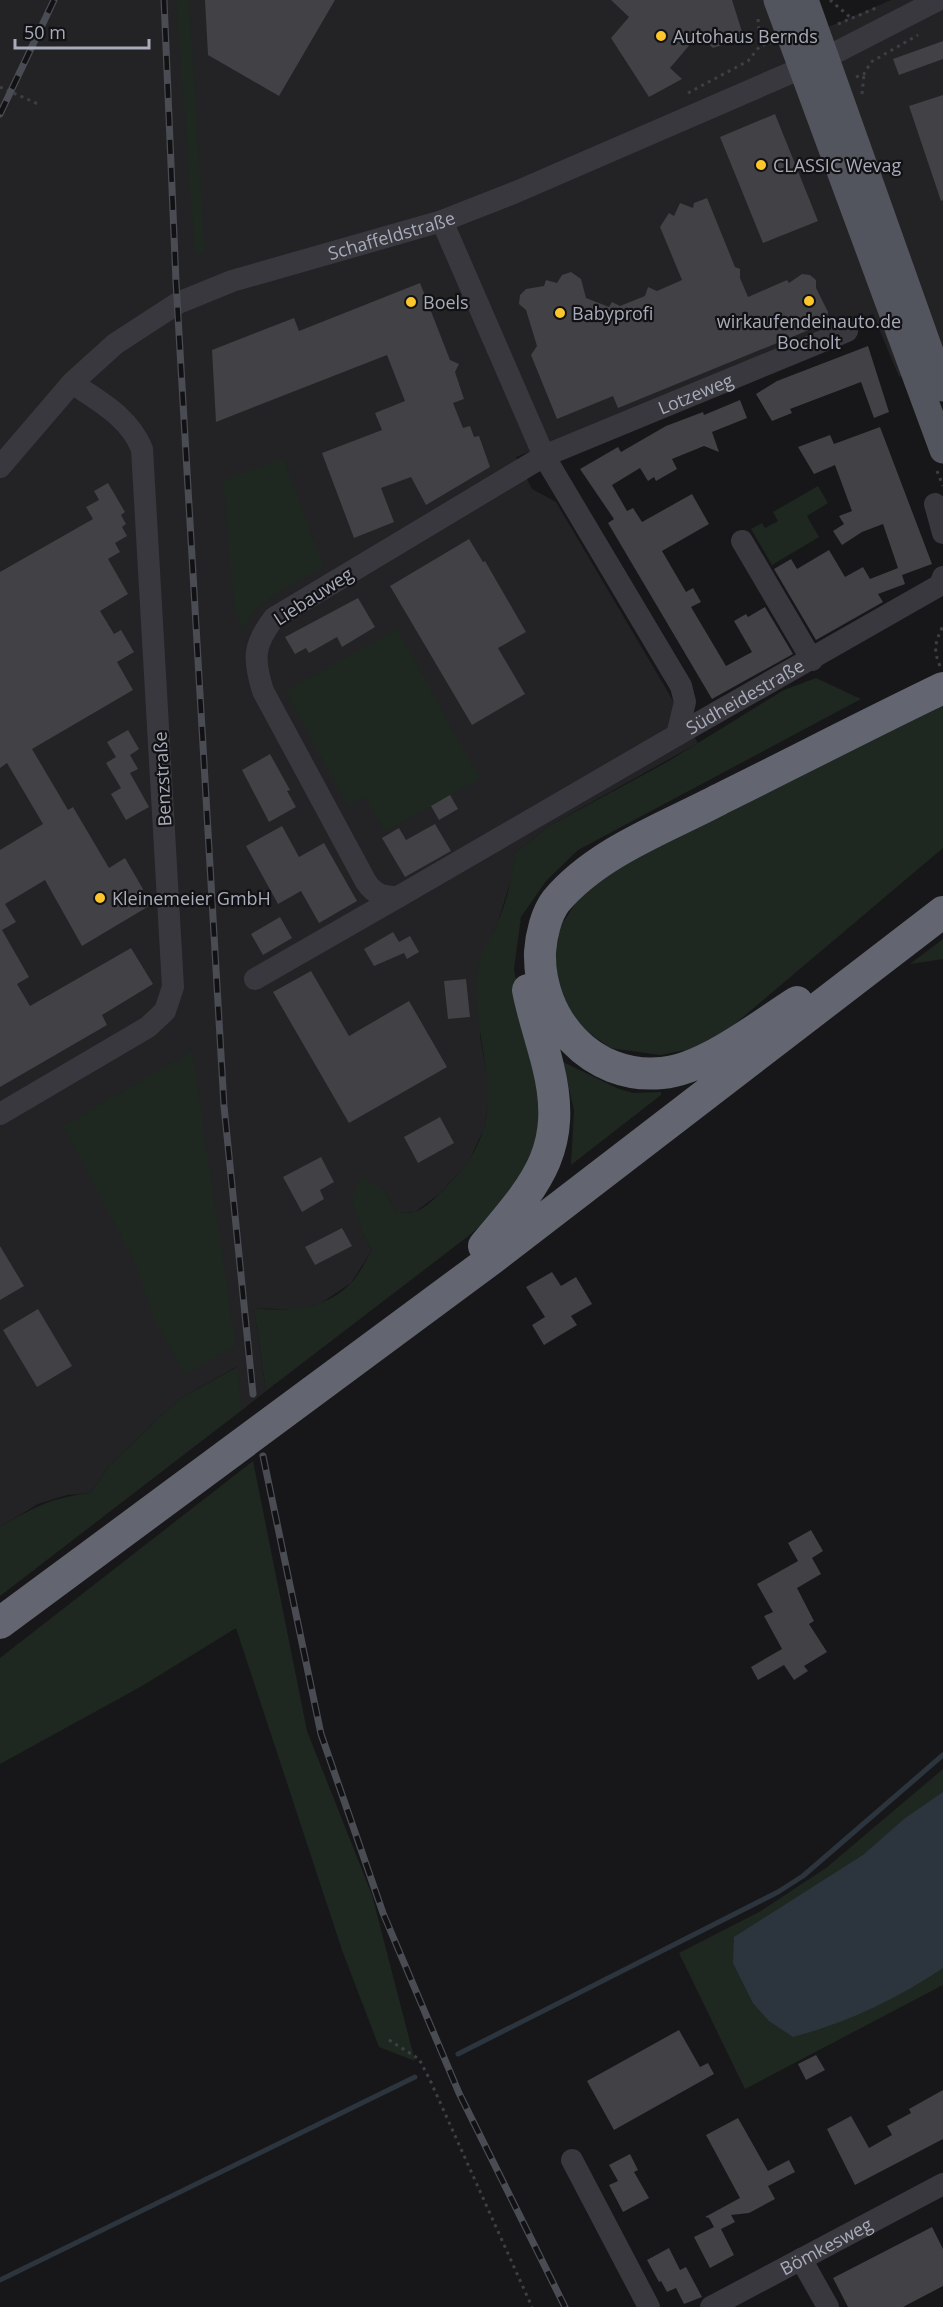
<svg xmlns="http://www.w3.org/2000/svg" width="943" height="2307" viewBox="0 0 943 2307" font-family="'Open Sans',sans-serif">
<rect width="100%" height="100%" fill="#171719"/>
<path fill="#232326" d="M0 0H800L812 34 891 0H943V356L899 377 873 314 516 457 532 489 556 502 698 743 549 826 515 853 513 873 498 922 480 960V1036L490 1093 484 1129 467 1165 439 1194 415 1212H396L383 1189 363 1234 372 1250 351 1283 321 1303 298 1310 254 1308 266 1391 242 1410 236 1367 179 1399 109 1466 91 1493 67 1495 38 1504 0 1527Z"/>
<path fill="#1e2820" d="M176 0H189L205 252 195 255Z
M283 458 324 567C295 584 257 597 243 630L234 606 223 481Z
M818 486 828 503 807 516 819 537 772 565 751 529 762 523 765 528 778 521 773 512Z
M397 629 480 779 384 832 365 797 348 806 285 691Z
M816 678 861 699 578 850 546 881 521 917 514 969 543 1117 524 1184 471 1234 266 1391 254 1308C289 1312 326 1310 352 1282 360 1273 366 1260 372 1250L363 1234 352 1200 360 1176 383 1189 396 1212C401 1212 409 1213 414 1212 426 1209 441 1192 450 1183 524 1108 464 1046 479 961 482 949 492 936 497 924 507 902 512 877 515 853L549 826 667 762 784 690Z
M943 694V848L710 1045 660 1055 610 1048 576 1023 555 985 554 937 583 891 641 848Z
M943 939V959L910 964Z
M192 1051 236 1346 185 1374 154 1319 136 1265 63 1126Z
M563 1062 619 1089 633 1093 661 1092V1095L571 1165 574 1110Z
M237 1367 242 1410 0 1596V1527C32 1508 53 1497 91 1493L109 1466 179 1399Z
M253 1461 307 1731 372 1895 415 2061 379 2047 342 1950 236 1628 142 1686 0 1764V1658Z
M943 1769V1985L745 2089 679 1953 761 1911 826 1868Z"/>
<path fill="#2c353e" d="M943 1792V1968C897 1999 846 2023 793 2037L769 2021 753 2003 733 1963 734 1937 863 1855 904 1819Z"/>
<g fill="none" stroke-linecap="round" stroke-linejoin="round">
<path stroke="#2c353e" stroke-width="5" d="M458 2054 778 1892 803 1876 943 1755
M0 2280 415 2077"/>
</g>
<path fill="#414146" d="M205 0H335L279 96 208 55Z
M611 0H732L744 38 713 48 698 35 670 68 682 79 649 97 611 38 629 17Z
M943 41V59L899 75 893 59Z
M943 95V200L941 201 909 106Z
M775 114 818 221 763 243 720 137Z
M707 198 735 267 740 269V278L748 297 787 280 789 283 802 274 810 275 816 280V288L828 312 826 323 618 408 613 396 557 419 531 355 537 346 526 310 519 304 520 295 526 289 544 286 546 280 557 283 562 275 571 272 581 279 586 298 609 307 612 302 620 306 645 296 648 287 657 291 682 280 660 227 669 213 674 216 680 203 693 208 694 203Z
M420 283 450 360 459 364 455 372 464 399 453 403 463 428 470 426 474 437 479 436 490 467 426 505 411 477 381 488 394 522 354 538 322 453 382 430 375 413 405 401 387 355 216 422 212 350 294 318 299 331Z
M868 346 889 412 874 418 861 382 790 409 792 413 772 421 756 394 777 381Z
M740 400 747 418 712 432 719 452 704 446 672 459 677 469 656 481 654 477 648 481 640 468 612 485 627 511 633 508 642 522 692 494 709 524 662 551 686 592 693 588 701 602 691 607 726 666 752 652 734 621 746 614 748 617 765 607 793 654 712 699 608 523 614 519 580 469 618 447 621 452 666 426 703 412 704 415Z
M880 427 932 564 902 575 905 584 878 594 883 602 816 640 774 569 791 559 797 569 829 550 845 577 863 567 870 579 898 568 883 524 862 532 842 545 833 531 844 524 839 516 852 511 835 465 814 474 798 447 830 435 834 444Z
M108 483 125 512 121 515 126 524 122 527 127 536 115 543 120 552 108 559 128 594 100 611 114 634 121 630 134 652 117 662 133 690 32 749 68 810 73 807 109 868 125 858 143 889 141 892 149 906 82 946 45 880 5 904 16 922 2 930 29 977 17 984 30 1006 131 948 153 984 102 1015 107 1025 0 1087V850L43 824 7 763 0 768V572L93 519 86 507 99 500 94 491Z
M469 539 483 562 485 561 526 632 498 648 525 694 472 725 390 586Z
M358 598 375 627 342 647 337 637 309 653 306 648 295 654 285 637Z
M128 730 139 749 130 755 138 769 130 773 149 807 126 820 111 794 121 788 106 763 116 757 107 742Z
M270 754 290 790 287 791 296 807 269 822 242 770Z
M450 795 458 809 439 820 431 806Z
M435 824 451 851 405 877 382 838 399 828 406 840Z
M282 826 299 857 324 843 357 901 319 923 301 891 278 904 246 846Z
M280 917 292 938 263 955 251 934Z
M393 932 399 942 410 936 419 952 407 959 404 953 374 966 364 949Z
M311 971 349 1036 409 1001 447 1067 349 1123 273 992Z
M466 979 470 1017 448 1019 444 981Z
M440 1117 454 1143 418 1163 404 1137Z
M321 1157 334 1182 320 1190 324 1199 302 1212 283 1177Z
M342 1228 352 1246 315 1265 305 1247Z
M0 1246 24 1286 0 1300Z
M552 1272 561 1286 576 1277 592 1304 571 1316 577 1325 544 1345 532 1325 545 1317 526 1287Z
M38 1309 72 1366 37 1387 3 1330Z
M811 1530 823 1551 812 1558 821 1574 797 1588 814 1621 809 1624 827 1652 804 1666 808 1671 794 1680 784 1665 758 1680 751 1667 782 1649 764 1616 773 1612 757 1584 798 1561 788 1543Z
M679 2030 700 2067 708 2063 714 2074 614 2130 587 2081Z
M816 2055 825 2070 806 2080 798 2064Z
M943 2090V2139L855 2185 827 2129 851 2116 869 2148 892 2135 887 2126 911 2113 909 2109Z
M738 2118 768 2171 789 2160 795 2172 768 2186 775 2199 749 2213 731 2215 735 2222 721 2229 734 2255 710 2268 694 2237 714 2227 709 2218 705 2217 740 2198 706 2135Z
M630 2154 638 2170 634 2172 649 2198 623 2212 609 2185 618 2181 609 2165Z
M932 2227 943 2249V2286L903 2307H848L833 2278Z
M669 2248 680 2270 686 2267 702 2297 684 2304 676 2288 667 2292 661 2281 659 2282 647 2260Z"/>
<g fill="none" stroke-linecap="round" stroke-linejoin="round">
<path stroke="#3e3f45" stroke-width="3" stroke-dasharray="3 4.5" stroke-linecap="butt" d="M830 0 851 18
M758 19 760 45
M838 24 876 8
M856 77 864 74 871 62 918 35
M0 87 38 104
M688 93 748 61 760 46 771 43
M862 94 864 74
M937 471 943 486
M940 666C933 650 935 642 943 626
M389 2040 419 2059 430 2080 532 2307"/>
<g stroke="#38383e" stroke-width="22">
<path id="s1" d="M442 221 544 456 681 686 685 702 677 735 398 897C383 897 375 895 366 882L263 691C253 659 253 645 274 618L544 456 847 331"/>
<path id="s2" d="M0 467 72 383 115 344 178 303 232 281 442 221 516 192 825 58 938 0"/>
<path d="M935 504 943 533"/>
<path d="M742 541 812 660"/>
<path id="s3" d="M677 735 940 585 943 577"/>
<path d="M255 979 398 897"/>
<path d="M0 1114 148 1027 165 1011 173 987 142 449C129 417 100 402 72 383"/>
<path d="M572 2160 649 2307"/>
<path d="M801 2259 828 2307"/>
<path id="s4" d="M711 2307 943 2184"/>
</g>
<path stroke="#53555e" stroke-width="27" d="M777 0 943 450
M805 0 943 388"/>
<path stroke="#636670" stroke-width="32" d="M797 1002C759 1026 706 1069 662 1073 591 1080 538 1019 540 952 541 936 546 914 556 901 597 852 665 828 720 799 795 762 868 724 943 688
M484 1246C535 1185 569 1151 548 1066 542 1041 533 1016 528 990
M0 1623 489 1261 943 912"/>
<g stroke="#4a4c54" stroke-width="7">
<path id="rail" d="M164 0 176 282 224 1106 253 1394
M0 114 54 0
M263 1456 321 1734 383 1913 459 2093 565 2307"/>
</g>
<use href="#rail" stroke="#121214" stroke-width="4.5" stroke-dasharray="14" stroke-linecap="butt"/>
</g>
<g fill="#fdc72b" stroke="#121214" stroke-width="2">
<circle cx="661" cy="36" r="6"/>
<circle cx="761" cy="165" r="6"/>
<circle cx="809" cy="301" r="6"/>
<circle cx="411" cy="302" r="6"/>
<circle cx="560" cy="313" r="6"/>
<circle cx="100" cy="898" r="6"/>
</g>
<g text-anchor="middle" dominant-baseline="central" stroke-width="4.5" stroke-linejoin="round" paint-order="stroke">
<g font-size="18" fill="#a8acba" stroke="#121214" text-anchor="start">
<text x="673" y="36">Autohaus Bernds</text>
<text x="773" y="165">CLASSIC Wevag</text>
<text x="423" y="302">Boels</text>
<text x="572" y="313">Babyprofi</text>
<text x="809" y="321" text-anchor="middle">wirkaufendeinauto.de<tspan x="809" dy="21">Bocholt</tspan></text>
<text x="112" y="898">Kleinemeier GmbH</text>
</g>
<g font-size="18" fill="#a8acba" stroke="#121214">
<text stroke="none"><textPath href="#s2" startOffset="468">Schaffeldstraße</textPath></text>
<text stroke="none"><textPath href="#s1" startOffset="1708">Lotzeweg</textPath></text>
<text transform="translate(313 596) rotate(-33)">Liebauweg</text>
<text stroke="none"><textPath href="#s3" startOffset="78">Südheidestraße</textPath></text>
<text transform="translate(162 779) rotate(-93)">Benzstraße</text>
<text stroke="none"><textPath href="#s4" startOffset="130">Bömkesweg</textPath></text>
</g>
</g>
<path d="M15 39v9h134v-9" fill="none" stroke="#a8acba" stroke-width="3"/>
<text x="24" y="39" font-size="18" fill="#a8acba" stroke="#121214" stroke-width="4.5" paint-order="stroke">50 m</text>
</svg>
